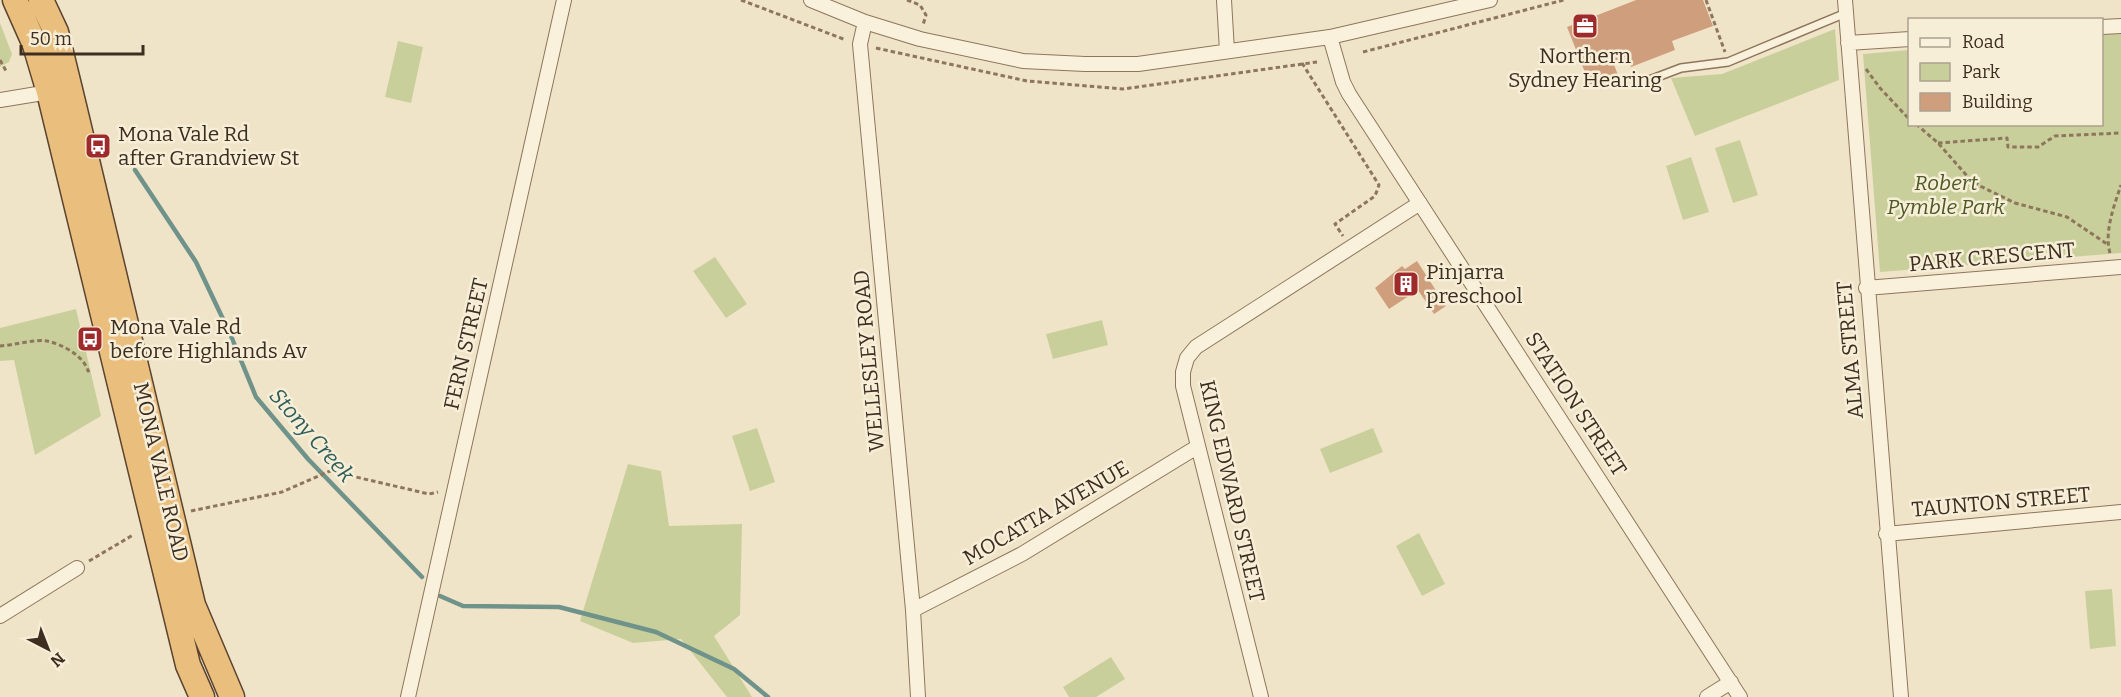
<svg xmlns="http://www.w3.org/2000/svg" width="2121" height="697" viewBox="0 0 2121 697" font-family="Bitter,serif">
<rect width="100%" height="100%" fill="#f0e4c8"/>
<path fill="#c9cf9b" d="M0 23 12 54 9 62 0 67Z
M1835 29 1839 80 1695 136 1671 78 1722 74Z
M2121 33V253L1880 272 1863 54 1909 50 1910 124H2102V35Z
M398 41 423 47 411 103 385 97Z
M1740 140 1758 195 1733 203 1715 148Z
M1691 157 1709 212 1683 220 1666 166Z
M715 257 747 304 726 318 693 271Z
M76 309 101 416 35 455 14 360 0 361V328Z
M1102 320 1108 345 1053 359 1046 334Z
M757 428 775 482 750 491 732 436Z
M1373 428 1383 452 1330 473 1320 449Z
M628 464 661 471 669 526 742 524 740 615 714 636 752 697H727L681 639 633 643 580 621Z
M1419 533 1445 584 1422 596 1396 546Z
M2112 589 2116 646 2090 649 2085 591Z
M1111 657 1125 679 1096 697H1069L1063 687Z"/>
<g fill="none" stroke-linecap="round" stroke-linejoin="round">
<path stroke="#6f938a" stroke-width="4.5" d="M135 170 196 262 231 336 256 397 308 459 422 577
M440 596 463 606 559 607 656 632 734 669 768 697"/>
</g>
<path fill="#cf9f7d" d="M1636 0H1703L1713 26 1672 41 1675 50 1631 67 1627 56 1613 62 1618 75 1590 85 1567 27Z
M1417 261 1446 306 1434 314 1418 290 1389 309 1375 288 1402 266 1405 269Z"/>
<g fill="none" stroke-linecap="round" stroke-linejoin="round">
<g stroke="#8d765c" stroke-width="10">
<path id="service" d="M1644 82 1681 68 1728 62 1846 13"/>
</g>
<g stroke="#8d765c" stroke-width="16">
<path id="minor" d="M811 0 865 22 920 39 1023 61 1085 64H1138L1330 37 1490 0
M1224 0 1227 51
M1845 0 1901 697
M865 22 860 44 913 610 918 697
M2102 27 2121 26
M1330 37 1343 82 1349 94 1740 697
M1848 43 1910 39
M0 100 49 92
M1866 288 2121 267
M1886 534 2121 512
M913 610 1022 554 1197 447
M0 616 77 568
M408 697 564 0
M1261 697 1183 386V372L1187 358 1196 347 1420 203
M1707 697 1731 682"/>
</g>
<g stroke="#5b4430" stroke-width="27">
<path id="trunk" d="M15 0 35 45 49 92 188 665 202 697
M41 0 56 32 74 106 193 605 232 697"/>
</g>
<path stroke="#8d765c" stroke-width="3" stroke-dasharray="4.5 3" stroke-linecap="butt" d="M741 0 846 40
M907 0 920 5 926 15 923 25
M1706 0 1725 52
M876 48 1027 81 1123 89 1317 62
M1363 52 1564 0
M0 60 6 71
M1302 63 1379 185 1375 196 1335 224 1343 236
M1866 69 1880 88 1910 120
M1916 124 1938 143 1969 178 1980 186 2015 203 2067 217 2107 244
M1938 143 2007 138 2008 147H2038L2055 136 2121 133
M2110 253C2104 232 2114 206 2121 185
M0 346C14 345 34 339 47 341 62 344 84 356 88 371L92 370
M191 511 282 492 330 471 429 494 438 492
M89 561 133 535"/>
<use href="#service" stroke="#faf1dc" stroke-width="7"/>
<use href="#minor" stroke="#faf1dc" stroke-width="14"/>
<use href="#trunk" stroke="#eabe7c" stroke-width="24"/>
</g>
<defs>
<g id="office-square" transform="scale(1.35)"><rect x="-9" y="-9" width="18" height="18" rx="4" fill="#9e2a2b" stroke="#f7eed8"/><path d="M-6-3h4V-5.5h4V-3h4V5H-6ZM-1-4.5V-3h2v-1.5ZM-6 0V1H6V0Z" fill="#fff"/></g>
<g id="bus-square" transform="scale(1.35)"><rect x="-9" y="-9" width="18" height="18" rx="4" fill="#9e2a2b" stroke="#f7eed8"/><path d="M-5-6H5V4H4V6H2V4H-2V6H-4V4H-5ZM-3.5-4V0h7V-4ZM-3.5 1.2v1.5H-2V1.2ZM2 1.2v1.5H3.5V1.2Z" fill="#fff"/></g>
<g id="building-square" transform="scale(1.35)"><rect x="-9" y="-9" width="18" height="18" rx="4" fill="#9e2a2b" stroke="#f7eed8"/><path d="M-4-6H4V6H1V3H-1V6H-4ZM-2.5-4.3h1.7v1.8h-1.7ZM.8-4.3h1.7v1.8H.8ZM-2.5-1h1.7V.8h-1.7ZM.8-1h1.7V.8H.8Z" fill="#fff"/></g>
</defs>
<g fill-rule="evenodd">
<use href="#office-square" x="1585" y="26"/>
<use href="#bus-square" x="98" y="146"/>
<use href="#building-square" x="1406" y="284"/>
<use href="#bus-square" x="90" y="339"/>
</g>
<g text-anchor="middle" dominant-baseline="central" stroke-width="5" stroke-linejoin="round" paint-order="stroke">
<g font-size="21" fill="#3d2e20" stroke="#f7eed8" text-anchor="start">
<text x="1585" y="56" text-anchor="middle">Northern<tspan x="1585" dy="24">Sydney Hearing</tspan></text>
<text x="118" y="134">Mona Vale Rd<tspan x="118" dy="24">after Grandview St</tspan></text>
<text x="1426" y="272">Pinjarra<tspan x="1426" dy="24">preschool</tspan></text>
<text x="110" y="327">Mona Vale Rd<tspan x="110" dy="24">before Highlands Av</tspan></text>
</g>
<g font-size="21" font-style="italic" fill="#4d5a26" stroke="#f7eed8">
<text x="1946" y="183">Robert<tspan x="1946" dy="24">Pymble Park</tspan></text>
</g>
<g font-size="21" fill="#3d2e20" stroke="#f7eed8">
<text transform="translate(1992 257) rotate(-5)">PARK CRESCENT</text>
<text transform="translate(466 344) rotate(-77)">FERN STREET</text>
<text transform="translate(1850 350) rotate(-95)">ALMA STREET</text>
<text transform="translate(869 361) rotate(-95)">WELLESLEY ROAD</text>
<text transform="translate(1576 404) rotate(57)">STATION STREET</text>
<text transform="translate(161 472) rotate(77)">MONA VALE ROAD</text>
<text transform="translate(1232 491) rotate(77)">KING EDWARD STREET</text>
<text transform="translate(2001 502) rotate(-5)">TAUNTON STREET</text>
<text transform="translate(1046 513) rotate(-30)">MOCATTA AVENUE</text>
</g>
<g font-size="22" font-style="italic" fill="#2f5d5a" stroke="#f7eed8">
<text transform="translate(312 435) rotate(49)">Stony Creek</text>
</g>
</g>
<rect x="1908" y="18" width="195" height="108" fill="#f7eed8" stroke="#ada18e" stroke-width="1.5"/>
<rect x="1920" y="38" width="30" height="9" fill="#faf1dc" stroke="#ada18e" stroke-width="1.5"/>
<text x="1962" y="48" font-size="18" fill="#3d2e20">Road</text>
<rect x="1920" y="63" width="30" height="18" fill="#c9cf9b" stroke="#ada18e" stroke-width="1.5"/>
<text x="1962" y="78" font-size="18" fill="#3d2e20">Park</text>
<rect x="1920" y="93" width="30" height="18" fill="#cf9f7d" stroke="#ada18e" stroke-width="1.5"/>
<text x="1962" y="108" font-size="18" fill="#3d2e20">Building</text>
<g transform="translate(48 649) rotate(138)" stroke="#f7eed8" stroke-width="4.5" paint-order="stroke">
<path d="M0-4.5L10 22L0 15L-10 22Z" fill="#3d2e20"/>
<text y="-9" font-size="16" font-weight="bold" text-anchor="middle" fill="#3d2e20">N</text>
</g>
<path d="M21 45v9h122v-9" fill="none" stroke="#3d2e20" stroke-width="3"/>
<text x="30" y="45" font-size="18" fill="#3d2e20" stroke="#f7eed8" stroke-width="4.5" paint-order="stroke">50 m</text>
</svg>
